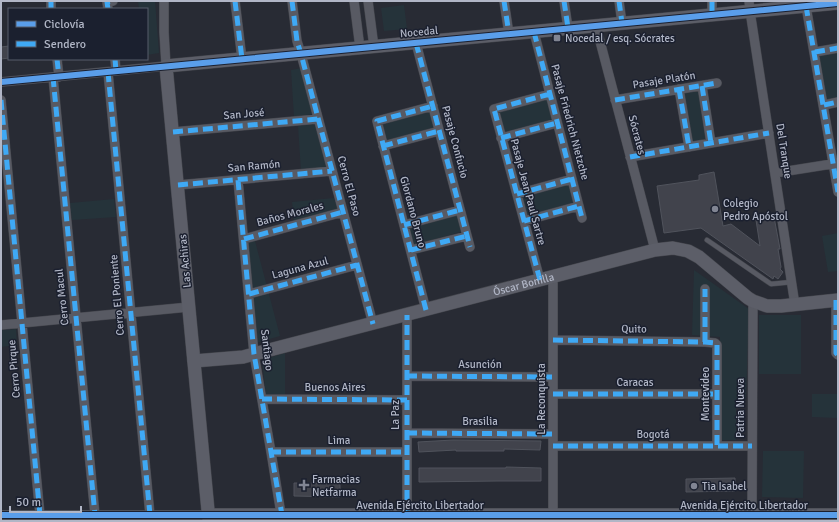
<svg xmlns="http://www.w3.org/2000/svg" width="839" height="522" viewBox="0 0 839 522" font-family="Signika,sans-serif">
<rect width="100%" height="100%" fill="#282b34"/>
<path fill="#25333a" d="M138 1H155L159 53 147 55V9H139Z
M404 5 407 29 384 31 381 8Z
M838 51V98L827 100 819 54Z
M302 68 313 114 294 117 291 70Z
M700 90 708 139 691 142 682 92Z
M547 97 553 117 550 121 506 133 502 131 497 111Z
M430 111 434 128 385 141 380 125Z
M315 124 327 168 301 171 298 126Z
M570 183 576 204 526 218 522 197Z
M334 198 338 210 294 221 292 202Z
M114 199 116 217 72 220 70 203Z
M456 215 458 217 462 230 460 232 415 245 413 244 409 230 411 226Z
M838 233V271L828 272 822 236Z
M255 241 280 336 256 343 247 243Z
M694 270 749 309 746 399 736 400V440H719L720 337 692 335Z
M759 315H801V374H759Z
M16 329 17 345 1 347V330Z
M285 353V395L266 396 262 360Z
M812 394H838V418L812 417Z
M763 451H804L803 498 762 497Z
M1 520H196L198 521H1Z"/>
<path fill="#41434c" stroke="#50535c" d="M9 46V58L1 59V47Z
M714 172 723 226 731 224 760 246 756 220 774 217 780 249H778L781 267 780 269 783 272 778 279 774 276 773 279 701 228 664 233 657 186 699 180V175Z
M453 440 541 441 540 450 504 449V451H456V450L419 452 418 442Z
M506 467 541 468V481H498L419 482V468H506Z
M735 478V491L686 492V479Z
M294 483H340V497L294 496Z"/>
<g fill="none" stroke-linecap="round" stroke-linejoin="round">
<g stroke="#44464d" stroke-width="5.5">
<path id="lane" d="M707 240 771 284 792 282"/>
</g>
<g stroke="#44464d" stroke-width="10">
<path id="street" d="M51 1V9
M235 1 242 59
M292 1 297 41 301 54 373 324
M354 1 360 48
M368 1 374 47
M504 1 509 34
M564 1 568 28
M619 1 622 23
M712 1V15
M749 1 750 11 795 305
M806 6 838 192
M108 9 107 2 113 1
M596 26 655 250
M534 32 582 218
M416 43 470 247
M815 52 838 48
M57 59 59 77
M115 59 116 71
M108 72 150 515
M53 77 95 515
M1 82 166 66 164 32V1
M702 86 711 143
M679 89 689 147
M1 100 40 515
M615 100 717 83
M824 105 838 102
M173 132 318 119
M501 138 557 123
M383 146 439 131
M630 157 769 133
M775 173 838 163
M238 180 254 354 271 452 282 520
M178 185 332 171
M517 194 572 179
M524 221 579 206
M404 225 460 210
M244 239 343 212
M411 250 467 236
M553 277V519
M540 280 494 109 550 94
M249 294 357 265
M836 300V353L838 355
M426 310 377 121 433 106
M1 325 189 307
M553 340 705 342 715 343 717 345V446
M705 342V289
M407 376 553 377
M553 394H717
M262 399 407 400
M407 433 553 434
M553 446H752
M271 452H407
M1 515H209
M407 515V315
M752 515 753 301"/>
</g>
<g stroke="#44464d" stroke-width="14">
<g id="secondary">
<path id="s1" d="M194 361 243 357 254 354 655 250 673 248 688 251 699 257 748 298 753 301 767 306H781L838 300"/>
<path d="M209 515H838"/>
<path d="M209 521 166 66 838 3"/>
</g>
</g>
<use href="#lane" stroke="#585a63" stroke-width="4.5"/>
<use href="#street" stroke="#585a63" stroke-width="9"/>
<use href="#secondary" stroke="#5c5e68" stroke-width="13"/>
<path stroke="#3fa9f5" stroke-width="5" stroke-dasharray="10 5" stroke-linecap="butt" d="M51 1V9
M235 1 242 59
M292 1 297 41 301 54 373 324
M504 1 509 34
M564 1 568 28
M619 1 622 23
M712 1V15
M806 6 838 192
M108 9 107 2 113 1
M534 32 582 218
M416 43 470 247
M815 52 838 48
M57 59 59 77
M115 59 116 71
M108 72 150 515
M53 77 95 515
M702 86 711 143
M679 89 689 147
M1 100 40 515
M615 100 717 83
M824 105 838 102
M173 132 318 119
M501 138 557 123
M383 146 439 131
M630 157 769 133
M238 180 254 354 282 515
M178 185 332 171
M517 194 572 179
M524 221 579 206
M404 225 460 210
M244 239 343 212
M411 250 467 236
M540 280 494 109 550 94
M249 294 357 265
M836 300V353L838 355
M426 310 377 121 433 106
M553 340 705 342 715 343 717 345V446
M705 342V289
M407 376 553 377
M553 394H717
M262 399 407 400
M407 433 553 434
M553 446H752
M271 452H407
M407 515V315"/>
<g stroke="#1b202f" stroke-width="8">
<path id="cycleway" d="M1 82 838 3
M1 515H838"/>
</g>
<use href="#cycleway" stroke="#5a9eea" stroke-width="6"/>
</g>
<g fill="#818593" stroke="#1b202f" stroke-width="1.5">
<rect x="553" y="34" width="8" height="8" rx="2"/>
<circle cx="715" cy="209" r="4"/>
<path d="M302 479h4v4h4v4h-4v4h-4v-4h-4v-4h4z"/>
<circle cx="694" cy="486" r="4"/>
</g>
<g text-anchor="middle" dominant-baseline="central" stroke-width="3" stroke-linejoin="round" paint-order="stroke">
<g font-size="11" fill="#b1b6c6" stroke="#1b202f">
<text transform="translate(419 32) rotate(-5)">Nocedal</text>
<text transform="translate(664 80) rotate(-9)">Pasaje Platón</text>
<text transform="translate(244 114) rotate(-5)">San José</text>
<text transform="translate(570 122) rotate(75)">Pasaje Friedrich Nietzche</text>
<text transform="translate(637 135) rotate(75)">Sócrates</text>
<text transform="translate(455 142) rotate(75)">Pasaje Confucio</text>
<text transform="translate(784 151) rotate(81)">Del Tranque</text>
<text transform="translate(254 166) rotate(-5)">San Ramón</text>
<text transform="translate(349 186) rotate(75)">Cerro El Paso</text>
<text transform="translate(528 192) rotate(75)">Pasaje Jean Paul Sartre</text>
<text transform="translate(413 212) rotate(75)">Giordano Bruno</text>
<text transform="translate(290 214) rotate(-15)">Baños Morales</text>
<text transform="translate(185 261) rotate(-95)">Las Achiras</text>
<text transform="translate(300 268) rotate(-15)">Laguna Azul</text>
<text stroke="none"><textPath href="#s1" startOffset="339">Óscar Bonilla</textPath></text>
<text transform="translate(117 295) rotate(-95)">Cerro El Poniente</text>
<text transform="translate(62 297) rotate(-96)">Cerro Macul</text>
<text transform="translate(634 329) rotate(1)">Quito</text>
<text transform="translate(267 350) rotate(83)">Santiago</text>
<text x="480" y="364">Asunción</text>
<text transform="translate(14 369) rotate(-95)">Cerro Pirque</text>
<text x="635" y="382">Caracas</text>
<text x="335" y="387">Buenos Aires</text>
<text transform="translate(705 394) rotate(-90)">Montevideo</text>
<text transform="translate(541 399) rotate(-90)">La Reconquista</text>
<text transform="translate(740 408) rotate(-90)">Patria Nueva</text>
<text transform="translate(395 415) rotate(-90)">La Paz</text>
<text x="480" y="421">Brasilia</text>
<text x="653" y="434">Bogotá</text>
<text x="339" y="440">Lima</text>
<text x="420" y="505">Avenida Ejército Libertador</text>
<text x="744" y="505">Avenida Ejército Libertador</text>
</g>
<g font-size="11" fill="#b1b6c6" stroke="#1b202f" text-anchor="start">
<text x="565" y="38">Nocedal / esq. Sócrates</text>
<text x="723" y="203">Colegio<tspan x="723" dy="13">Pedro Apóstol</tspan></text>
<text x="312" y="479">Farmacias<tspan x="312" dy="13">Netfarma</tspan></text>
<text x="702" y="486">Tia Isabel</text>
</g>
</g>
<rect width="839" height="522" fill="none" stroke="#b1b6c6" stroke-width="4"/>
<rect x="8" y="8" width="140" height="52" fill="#1b202f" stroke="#575c6b"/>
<rect x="16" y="21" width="20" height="6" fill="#5a9eea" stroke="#575c6b"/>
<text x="44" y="28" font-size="12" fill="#b1b6c6">Ciclovía</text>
<rect x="16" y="41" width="20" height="6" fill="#3fa9f5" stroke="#575c6b"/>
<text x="44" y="48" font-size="12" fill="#b1b6c6">Sendero</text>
<path d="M10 506v6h71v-6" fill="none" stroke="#b1b6c6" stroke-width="2"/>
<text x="16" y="506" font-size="12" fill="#b1b6c6" stroke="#1b202f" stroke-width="3" paint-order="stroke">50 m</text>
</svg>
